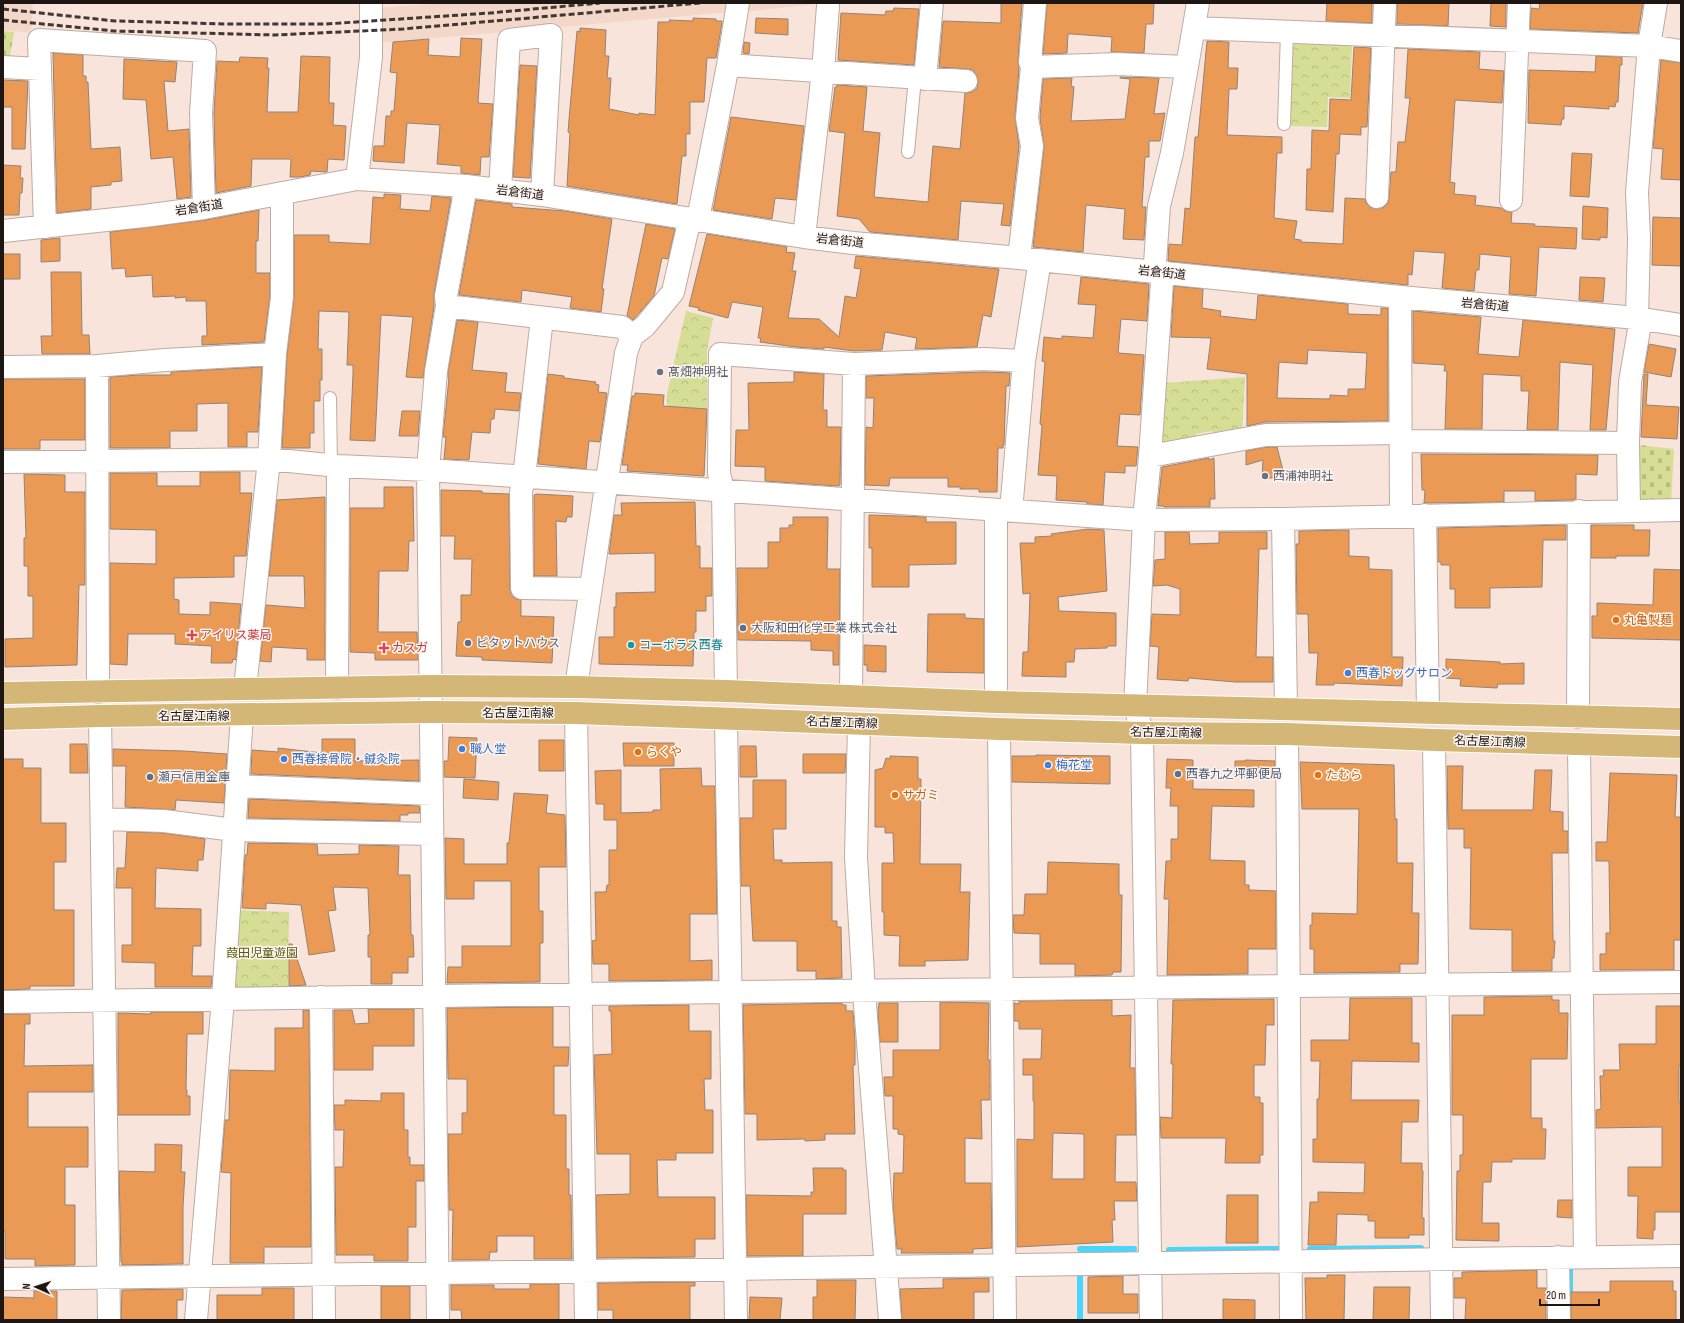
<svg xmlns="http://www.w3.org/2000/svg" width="1684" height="1323" viewBox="0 0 1684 1323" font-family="'Sofia Sans Condensed','Noto Sans JP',sans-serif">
<defs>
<pattern id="cemetery-stones" width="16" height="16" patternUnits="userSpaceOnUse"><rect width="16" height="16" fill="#d5de94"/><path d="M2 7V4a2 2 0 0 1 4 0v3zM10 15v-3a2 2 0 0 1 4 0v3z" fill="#b6be7f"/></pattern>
<pattern id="park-crowns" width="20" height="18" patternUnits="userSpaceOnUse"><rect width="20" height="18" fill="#d5de94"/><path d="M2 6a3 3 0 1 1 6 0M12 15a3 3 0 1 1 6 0" fill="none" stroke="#b6be7f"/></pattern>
</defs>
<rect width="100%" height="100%" fill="#f9e4db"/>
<path fill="#f3d7c9" d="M3 3H33L31 33 3 30Z
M444 3H732L731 12 378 43 376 8Z
M742 3H825L745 12Z"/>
<path fill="url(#cemetery-stones)" d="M3 31 14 32 9 62H3Z
M1640 445 1674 449 1671 502H1640Z"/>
<path fill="url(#park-crowns)" d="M1298 41 1352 43 1350 98 1328 97 1327 127 1290 126 1293 46Z
M686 311 713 318 707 351V409L667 406V393Z
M1245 377 1242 432 1214 437 1213 431 1196 434V440L1160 446 1165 383Z
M237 910 289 912 288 991 237 990 233 985Z"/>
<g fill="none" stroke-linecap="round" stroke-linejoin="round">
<path stroke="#48d6fc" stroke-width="6" d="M1080 1249H1134
M1310 1249 1421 1248
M1169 1250 1277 1249
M1570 1269V1310
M1080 1274V1320"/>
</g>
<path fill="#ea9a54" stroke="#938377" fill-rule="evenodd" d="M1001 3H1022L1018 61 1019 69 1015 117 1019 146 1010 226 1001 225 1004 204 961 201 958 240 870 232 859 219 837 216 845 133 829 131 835 87H837V85L867 87 863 131 880 133 874 197 928 202 933 146 960 149 965 93 972 92 977 88 978 82 977 76 973 70 967 69 939 67 943 21 1001 23Z
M1047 3H1154L1153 24H1146L1144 53 1111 52 1112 37 1072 34H1068L1067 53 1043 54Z
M1327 3H1372V23L1326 21Z
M1397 3H1449L1448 26 1397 24Z
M1491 3H1506V27L1490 26Z
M1540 3H1643L1638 33 1530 29 1531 8 1539 9Z
M894 8 919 9 914 65 838 60 841 13 885 15 886 11H893Z
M693 18 716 19V21H722V23L716 58H707L704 102H690V134H686V156H682L677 204 567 186 570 133 568 132 570 108 577 31 580 32V28L606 30 605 56H609L607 78H611L609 109 639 115V113L655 115 658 22H670L669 20 693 21Z
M756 18 788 19V35L755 33Z
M461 38 482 39 478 103 493 104 489 157H481L480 175 461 173V166L437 164 440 125 407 123 404 163 373 161 374 146H384L386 116H391V111H394L397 73 390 72 393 42 429 39 428 55 460 57Z
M1207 41 1229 42 1228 68H1238L1237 89H1229L1227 135 1282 137V153H1277L1274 218 1297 221 1294 239 1301 240V242L1343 244 1345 198 1365 199 1366 203 1370 207 1376 209 1383 208 1388 203 1389 198 1391 172H1396L1398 142H1405L1410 98H1405L1408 49 1480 52 1479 69 1504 71 1502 103 1455 100 1450 182 1455 183 1454 194 1476 196 1475 205 1501 208 1505 211 1512 212 1511 223 1535 224 1534 226 1577 228 1576 249 1539 247 1536 296 1509 294 1511 257 1480 254 1479 270H1476L1474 291 1442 288 1445 253 1414 251 1412 275 1408 274V285L1168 261 1169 244 1182 245 1185 208 1190 209 1195 137H1198Z
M744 42 750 43 749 54 743 53Z
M1354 47 1371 48 1367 127H1361V135L1340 134 1339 154H1336L1333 212 1306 210 1307 169H1311L1312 130 1329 131 1330 99 1351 100Z
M53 53 83 55V76H86V82H88L91 149 120 147 122 181 111 182V185L91 187V209L57 213Z
M301 56 330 57 329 103H334L333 125 346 126 344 160 328 159 327 172 311 171 310 175 300 177H290L291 159H252L251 186 216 193 214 113 217 61 239 62 240 57 268 58 267 68H269L267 112H298Z
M1596 56 1622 57V65H1620L1618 102H1616L1615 107 1609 106V109L1564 106V119H1562L1561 125 1528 123 1529 70 1595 72Z
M124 59 177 62 175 82 164 81 168 131 189 129 191 197 177 199 173 157 151 159 146 100 123 99Z
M1661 60 1681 63V180L1661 179 1663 149 1653 148Z
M520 65 537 66 530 178 513 177Z
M1120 77 1159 78 1154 114 1165 113 1160 141H1149V157H1145L1142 207H1146L1144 240 1123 239 1125 209 1086 205 1083 252 1033 247 1044 147 1040 118 1043 79 1072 78 1071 86 1074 87 1071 121 1125 119 1130 79 1120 78Z
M3 80 28 81 25 149H12V107H3Z
M731 117 804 126 796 200 775 198 772 219 713 210Z
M1572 153 1592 154 1589 197 1570 196Z
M3 165 21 166 20 178H23L22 193H20L19 215H3Z
M384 194 401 195 400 209 430 211 432 196 451 198 434 294V306L423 378 406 377 413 317 381 315 375 441 350 440 353 374V365H347L349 312 319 311 318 349H322V380H320V401H314V433H310V448H282L287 355 294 297V235H329V242L370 244 373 197 384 198Z
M476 200 512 204V207L565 211 612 219 602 289H604L601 312 570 308 572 297 522 290 521 302 459 295Z
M1583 206 1608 208 1607 238 1600 237V240L1582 239Z
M259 210 258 241H256V273H270V296L264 342 202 345V336H207L206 301H186V297L175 298V296L153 297 152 275 126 277 125 268 112 269 110 232 206 220Z
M1653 217 1681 218V266L1652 265Z
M646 224 675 229 668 259 662 258 654 296 633 320 627 316Z
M707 234 787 247 786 252 795 253 792 271H796L788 318 819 319 839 337 845 296 856 298 861 269 854 268 856 256 999 269 991 317 983 315 977 347 915 349 917 338 885 332 882 350 854 351 824 347V349L796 347 760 342 761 338H758L763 307 732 302 728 318 698 310 699 308 689 306Z
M60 238V261L41 262V240Z
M3 254H20V279H3Z
M51 272H81L82 335H89L90 354H42L41 336H52Z
M1081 277 1149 284 1147 321 1121 319 1118 353 1144 355 1140 415 1120 414 1117 446 1138 447 1136 466H1125V473L1105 472 1103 505 1087 504V502L1056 500 1057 476 1038 475 1042 425 1040 424 1045 362 1042 361 1044 337 1062 339V336L1093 338 1096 305 1078 304Z
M1580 277 1605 278 1603 302 1579 300Z
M1174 286 1203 289 1202 308 1221 311 1220 316 1256 320 1258 295 1348 304V314L1381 315V308H1388V421L1266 422 1247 426V374L1207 369 1211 338 1171 337ZM1308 350 1367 353 1365 389H1348V396L1330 395V399L1277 398 1279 362 1307 364Z
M1413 311 1481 317 1478 354 1519 357 1523 320 1615 329 1606 430H1590L1593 365 1560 362 1558 430H1527L1529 391H1521V376L1483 374 1482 429H1445L1447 371H1444L1445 365 1413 363Z
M457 320 478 322 472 370 507 373 505 392 521 393 519 411 495 409 494 419H491L490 433 472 432 469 460 444 459 446 437H443L449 378H448V373Z
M1649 344 1676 349 1671 377 1644 372Z
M262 367 258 432H247V447H228V403L197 404V431H170V448H110V377L139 375H171V372Z
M794 372 824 374 823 410H827V427H841L840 485 838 486 765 481V467L735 466 736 430H749L748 383 794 382Z
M984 372 1010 373 1009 386H1006L1004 445H1003V448H998L997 492H979V489H960V487H948V478H890L889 486 865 485 866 427 873 428 874 398H866V376Z
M548 374 564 376V378L596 382 595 384 599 385 598 392 607 393 600 442 589 441 586 469 538 464Z
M1644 374H1648L1646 405 1679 407 1677 439 1641 437Z
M3 379H85V440H40V449H3Z
M635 393 664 395 663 406 707 409 704 476 627 471 628 465H622L632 396H635Z
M402 411H420L418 436H399Z
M1267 447H1277L1285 478H1262L1263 460 1246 465V451Z
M1421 454 1598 455 1597 475 1576 474V499L1573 500 1535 501V491H1504V502L1428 503H1424L1425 490H1422Z
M1209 458V460L1214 458 1215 499H1210V507H1164V506H1158L1162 467Z
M200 472H240V493H252L246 556H234V577L174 578V599L179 600V614L210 615V602L241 604 236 660 233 659 232 663H211L212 646 175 644V634H128L127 665 110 664V563L156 564V530L110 529V473H157V486H200Z
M24 474 65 475V492H85V585H79L77 665 5 667V639L33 638V596H28V566H24V538H26Z
M384 487H413L414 541H409L408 571H379L378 632H417L418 660H375V653L350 652V508H384Z
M441 490 482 491V493L509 494 510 589 511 595 516 599 521 600V616L554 617 552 663 482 660V657L456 656 458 622H461V595H471L472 559H454L455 536H441Z
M537 494 573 496 572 517H567L566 522 556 521 557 576H534V495Z
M325 497V660H307V649L272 647 271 662 260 661 266 605 305 608 304 576H269L277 500Z
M695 502 696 546H700V568H712V596H706V611H696V632H694L693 666 599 664V637H614V607H616V593L655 592V553L609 554 614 515H622L621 503Z
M869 515 926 517V522H956V564L909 565V587H872V548H869Z
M793 517H828L827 569H840L839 665H833V651L811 650V641L738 640 737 568H768V542H780V528H789V525H793Z
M1566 525V540H1543L1542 587 1490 588V608H1455V589H1450V565H1441V562H1438V528Z
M1591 525H1634V530H1650L1649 556H1616V558H1591Z
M1088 529 1104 530 1107 591 1058 597 1059 611 1116 613V646H1107V648L1075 649 1074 662H1066V677L1022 676 1023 652H1028L1030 593 1023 594 1020 543H1035V537L1052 536 1051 534Z
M1349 530V556L1369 557V569L1392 570V657H1403L1402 686 1334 683V685H1316L1318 653H1309L1308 614H1297L1296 544H1299V531Z
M1165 532H1189L1190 544 1219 543V532H1267V549H1259L1256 657H1273V682H1235L1189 678 1188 681 1157 679 1159 647 1150 646 1152 614 1180 615V589L1167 585 1153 586 1155 560 1165 559Z
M1654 569 1681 570V640L1592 638V616H1597V603L1653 605Z
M928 614H965V618L984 619V673L927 672Z
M864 645 886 646V672L867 671V665H864Z
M1446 659 1500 662V664L1524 663V684H1498L1497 688 1460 686 1461 679 1446 678Z
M449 737 477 738 475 778 444 777V761H448Z
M322 739H355V761L419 760V781L251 774 252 750 278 752V748L322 753Z
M539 740H564V771H539Z
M623 743H674V766H624Z
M70 744H87L88 773H70Z
M740 746H756L757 777H740Z
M113 749 184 751 227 754 224 803 176 800 175 810 125 807 126 766H113Z
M803 754H846L845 773H803Z
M1036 755 1110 756V784L1012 782V756H1036Z
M890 756 918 757V779H921L920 864H961L960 892H970L968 960 925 961V966H899L900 936 884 935V912H882V863H894L893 833H885V827H875V770L883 768 886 758 890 759Z
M3 759H23V768H41V823H66V862H54V910H74V986H30V989L3 990Z
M1167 759 1193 760V789L1254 790V807L1212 806 1210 860 1245 861V885H1249V890L1276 891V949H1248V974L1167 975 1169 899H1164L1166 861H1171V839H1178V806H1170L1171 788H1166Z
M1245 760 1275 761V777L1235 776V761H1245Z
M1300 762 1394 765 1395 819H1397V863H1413L1412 913H1419L1418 964H1400V972L1314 973V949H1310V925H1312V913L1357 914 1359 809H1302Z
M1447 766H1463L1462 810H1533L1535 770H1552L1550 811 1563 812V831H1568V853H1552L1553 941H1555L1554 958H1552V971H1512V930L1470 929 1471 848H1464V829H1448Z
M701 768 702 786H715L717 914H690V961L712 960V980L609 981V964H593L592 941 596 940 595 892H606L607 885H609V850H617V820H604V804H596L595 771 621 770V813L653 812V810H661L660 769Z
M1610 773 1677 775 1675 817H1681V940H1674V970H1600V954H1606V933H1610L1609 861H1596V842H1607Z
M464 779 499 782 498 800 463 798Z
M753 780H786V829H773L774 860H782V863L832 862V921H837V927H841L842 978 816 979V971H797V942L795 941H753L750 886H741L740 818H753Z
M514 793 548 795 546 813 565 815 566 867H539V911H543V943H540V982L447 983 448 967H462V946H511V881H474V899H446L445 838 464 839V864H507V843H509Z
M249 799 419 806 420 813H408V815H400V821L248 818Z
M127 832 163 833 205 839 203 860H198V871L156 868 155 908 201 909V946H193L192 976H212L211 987H155V963L122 962V945H132V888H116L117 868H125Z
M248 843 317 844 318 855 359 854V845L399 846 398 875H410L411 935H413L414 957H408V973H392V984H371V957H368V935H370L368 888 333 887 336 910 328 911 335 951 309 955 301 905 266 903V909L242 908 245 855H247Z
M1048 862 1119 864V895H1122L1121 972H1113L1112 975 1075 976V964H1040V934L1014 933 1013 915H1024L1025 894H1047Z
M289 944H292L306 985 289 986Z
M1552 996V1000H1559V1013H1568L1567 1059H1531V1118H1542V1129H1546L1545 1159H1512V1162H1492L1491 1182H1483L1482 1223H1499V1241L1456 1240 1457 1171H1460V1155H1463V1115H1452V1015H1484V997Z
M1350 998H1412V1043H1419V1062L1352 1061 1351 1100H1419L1418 1122H1402L1401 1163H1422V1171H1423L1422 1218H1424V1235H1409V1238H1375V1221H1368V1215L1337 1214 1336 1245H1308L1310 1202H1318V1192L1364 1193 1365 1163 1313 1162V1139H1317V1099H1319L1320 1061H1311V1040H1349Z
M1274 999V1025H1266L1265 1065H1254V1097H1260V1103H1263V1155H1260V1163H1225L1226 1138H1161L1160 1117 1172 1118 1173 1064H1171L1173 1000Z
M1112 1000V1016L1131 1015 1130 1068H1135L1136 1135H1116L1115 1182H1136L1137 1201H1114L1115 1220H1112L1113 1242 1017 1247V1139L1034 1140V1101H1033V1075H1023V1059H1041L1042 1029H1019V1021H1014V1003L1019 1004V1001ZM1053 1133 1084 1134V1179H1052Z
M940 1002 989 1003 988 1060H990V1100H981L982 1139 965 1138V1183H991L992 1248 973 1249V1253H901L902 1249H897L893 1205 894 1173H903L904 1135 898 1134V1129H893V1096H885L884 1077H893V1050H940Z
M842 1003V1005H846V1011H853L855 1042V1065H853L855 1134H825V1140L805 1141V1139L757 1140V1114H745L743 1005Z
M879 1003H898V1042H880L878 1011Z
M689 1005V1031H711V1079H704L705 1110H713V1153H676V1160H657L658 1197H715V1239H695V1257L597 1258 596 1195 630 1194V1154H597L594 1055 612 1054 611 1011H609V1006Z
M1656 1006H1681V1065H1679V1102H1681V1212H1655V1230H1653V1239L1637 1238 1638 1196H1628V1167H1662V1127L1596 1128V1110L1601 1109 1600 1076H1604L1603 1070H1620L1619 1044H1656Z
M553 1007V1047H569L568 1066H554V1115H566V1169H569V1195H571L572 1259H534V1236H497V1252H490L489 1260H452L453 1210H449L448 1134H462V1113H467V1079H448L447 1008Z
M368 1009H414V1046H373V1070H334V1010H352L355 1024 369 1023Z
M303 1010H309L311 1247H264V1263H230L231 1173 221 1172 225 1120H229L230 1070 275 1071V1028H303Z
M151 1012H203V1034H187L186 1090H187V1096H190V1115H118V1013L151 1014Z
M3 1014H30V1024H25L24 1066 93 1065V1092H28V1127H88V1167H65V1205H75V1265L35 1266V1259H5V1231H3Z
M381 1093H404V1130H408V1157H410V1165H424V1181H416V1227H408V1261H374V1255H336L335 1167H343L344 1130H335L334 1105H345V1100L381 1101Z
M155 1144 182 1145 181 1172H185L183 1207V1264L122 1265V1262H121L119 1171 155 1172Z
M813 1168H843V1170H846V1214H803V1256H747L746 1195 811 1196V1192H814Z
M1227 1195H1258V1243H1226Z
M1558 1200H1572V1218L1557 1217Z
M1537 1270V1288H1546V1320H1465L1466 1298H1454V1278H1462V1272Z
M1327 1275H1345L1344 1320H1306L1305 1278H1327Z
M1123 1276V1294H1138V1313H1088V1277Z
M989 1278V1292H974V1320H902L900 1289 943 1288V1279Z
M817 1280H856L855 1320H813V1297H817Z
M1610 1281H1673V1291H1676V1320H1571V1292H1610Z
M695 1282V1286H690V1320H613V1310H598V1283Z
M530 1284H559V1320H462L461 1310H451V1285H494V1289H530Z
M381 1286H410V1320H381Z
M1374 1287H1410L1409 1320H1373Z
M262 1288H294V1320H217V1295H262Z
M183 1289V1300H177V1320H121L122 1290Z
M34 1291H57V1320H3V1297L34 1298Z
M750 1297 782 1298 780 1320H749Z
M1223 1299 1255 1300V1320H1223Z"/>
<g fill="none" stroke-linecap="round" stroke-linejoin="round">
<g stroke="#beaba1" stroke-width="14">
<path id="service" d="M1284 124 1287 32
M908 152 915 78
M330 398 331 465"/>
</g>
<g stroke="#beaba1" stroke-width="24">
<path id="minor" d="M1194 28 1649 46 1681 51
M728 65 966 81
M3 67 40 69
M1032 67 1030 62 1035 3
M925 79 932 3
M357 179 371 57V3
M500 190 509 40 551 35 542 195
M1377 197 1385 3
M1511 200 1519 3
M698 219 728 65 738 3
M45 227 39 40 205 51 201 113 204 208
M3 231 144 216 204 208 357 179 466 186 542 195 804 237 853 243 1019 258 1400 297 1637 318 1681 325
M804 237 823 71 828 6
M1019 258 1032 146 1027 118 1032 67 1117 64 1187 67
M1400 297 1401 516
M447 306 622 327 632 336
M542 318 524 477 521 492 522 588 590 589
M1637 318 1639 239 1637 192 1649 46 1656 3
M97 366 98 692
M3 367 97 366 165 360 275 354
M1401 441 1628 443
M1150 456 1266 435 1401 433
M3 462 269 459 338 466 428 470 1144 520 1283 519 1681 510
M996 510V702
M1629 510 1628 443 1630 382 1641 318
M1011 511 1024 361 1040 260
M1425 515 1428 712
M1283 519 1286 709
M576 687 626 353 632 336 645 326 673 292 690 218
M337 688 338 466
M245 689 269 459 275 354 282 297V193
M726 691 723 491 719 473 720 354 854 364 984 359 1024 361
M851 696 854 364
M576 713 586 1320
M100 716 109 1320
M1578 717 1579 511
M726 719 736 1320
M859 724 856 857 864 992 890 1320
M999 729 1005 1320
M1287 734 1291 1320
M1434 740 1442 1320
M1579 745 1585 1257
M237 786 432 794
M102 819 164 821 234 830 432 834
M321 997 324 1320
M3 1002 731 992 1681 982
M1558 1257 1559 1320
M3 1279 1681 1256
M196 1320 223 999 242 715
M438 1320 428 470 436 371 447 306 446 296 466 186
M1151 1320 1142 733 1135 706 1144 520 1150 456 1162 282 1155 263 1159 206 1172 153 1198 3"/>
</g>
<g stroke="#fff" stroke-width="24">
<path id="primary" d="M3 693 431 686 576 687 726 691 996 702 1681 719
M3 719 100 716 431 712 576 713 999 729 1142 733 1287 734 1434 740 1681 747"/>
</g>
<use href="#service" stroke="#fff" stroke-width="12"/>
<use href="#minor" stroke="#fff" stroke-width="22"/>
<use href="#primary" stroke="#d4b676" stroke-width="22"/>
<path stroke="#413733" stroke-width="3" stroke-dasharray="6 3" stroke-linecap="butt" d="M3 9 115 21 224 24H326L490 13 600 3
M3 20 114 31 275 35 403 29 700 3"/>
</g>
<g fill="#6b7280" stroke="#fdf5f1" stroke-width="1.5">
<circle cx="660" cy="372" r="4"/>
<circle cx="1265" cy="476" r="4"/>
</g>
<g fill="#e8710a" stroke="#fdf5f1" stroke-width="1.5">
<circle cx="1616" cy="620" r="4"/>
<circle cx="638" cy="752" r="4"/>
<circle cx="1318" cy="775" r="4"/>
<circle cx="895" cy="795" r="4"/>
</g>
<g fill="#5c6f8a" stroke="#fdf5f1" stroke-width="1.5">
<circle cx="743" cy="628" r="4"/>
<circle cx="468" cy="643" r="4"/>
<circle cx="1178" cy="774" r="4"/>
<circle cx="150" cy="777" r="4"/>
</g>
<g fill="#e0444e" stroke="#fdf5f1" stroke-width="1.5">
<path d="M190 629h4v4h4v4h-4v4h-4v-4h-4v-4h4z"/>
<path d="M382 642h4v4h4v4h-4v4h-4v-4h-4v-4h4z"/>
</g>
<circle fill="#0f9aa8" stroke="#fdf5f1" stroke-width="1.5" cx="631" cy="645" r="4"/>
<g fill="#3f7fe0" stroke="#fdf5f1" stroke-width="1.5">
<circle cx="1348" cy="673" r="4"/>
<circle cx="462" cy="749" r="4"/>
<circle cx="284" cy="759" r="4"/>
<circle cx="1048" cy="765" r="4"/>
</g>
<g text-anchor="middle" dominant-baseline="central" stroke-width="3" stroke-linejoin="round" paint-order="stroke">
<g font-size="12" fill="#1d1613" stroke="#fdf5f1">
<text transform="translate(520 193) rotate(7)">岩倉街道</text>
<text transform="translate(199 208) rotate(-9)">岩倉街道</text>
<text transform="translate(840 241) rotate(6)">岩倉街道</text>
<text transform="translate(1162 273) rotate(6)">岩倉街道</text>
<text transform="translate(1485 305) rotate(5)">岩倉街道</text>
<text x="518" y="713">名古屋江南線</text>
<text x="194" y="716">名古屋江南線</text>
<text transform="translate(842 723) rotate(2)">名古屋江南線</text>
<text transform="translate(1166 733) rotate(1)">名古屋江南線</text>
<text transform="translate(1490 742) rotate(2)">名古屋江南線</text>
</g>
<g font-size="12" fill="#5b616d" stroke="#fdf5f1" text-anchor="start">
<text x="668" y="372">髙畑神明社</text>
<text x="1273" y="476">西浦神明社</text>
</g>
<g font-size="12" fill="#c56008" stroke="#fdf5f1" text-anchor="start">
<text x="1624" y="620">丸亀製麺</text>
<text x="646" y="752">らくや</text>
<text x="1326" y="775">たむら</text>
<text x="903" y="795">サガミ</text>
</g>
<g font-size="12" fill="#4e5e75" stroke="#fdf5f1" text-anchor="start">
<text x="751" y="628">大阪和田化学工業 株式会社</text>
<text x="476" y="643">ピタットハウス</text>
<text x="1186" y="774">西春九之坪郵便局</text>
<text x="158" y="777">瀬戸信用金庫</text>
</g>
<g font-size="12" fill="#be3a42" stroke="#fdf5f1" text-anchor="start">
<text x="200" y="635">アイリス薬局</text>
<text x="392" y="648">カスガ</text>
</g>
<g font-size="12" fill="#0d838f" stroke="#fdf5f1" text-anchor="start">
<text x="639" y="645">コーポラス西春</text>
</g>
<g font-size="12" fill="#366cbe" stroke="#fdf5f1" text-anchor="start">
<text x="1356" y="673">西春ドッグサロン</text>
<text x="470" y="749">職人堂</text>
<text x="292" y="759">西春接骨院・鍼灸院</text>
<text x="1056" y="765">梅花堂</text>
</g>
<g font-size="12" fill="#575d11" stroke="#fdf5f1">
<text x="262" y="953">葭田児童遊園</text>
</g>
</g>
<rect width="1684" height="1323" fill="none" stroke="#1d1613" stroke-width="8"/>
<g transform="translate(36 1287) rotate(273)" stroke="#fdf5f1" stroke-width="3" paint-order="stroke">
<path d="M0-3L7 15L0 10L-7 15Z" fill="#1d1613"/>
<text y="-6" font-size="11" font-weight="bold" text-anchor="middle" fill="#1d1613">N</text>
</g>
<path d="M1540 1299v6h59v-6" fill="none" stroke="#1d1613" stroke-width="2"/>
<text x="1546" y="1299" font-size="12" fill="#1d1613" stroke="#fdf5f1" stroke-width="3" paint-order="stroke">20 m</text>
</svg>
